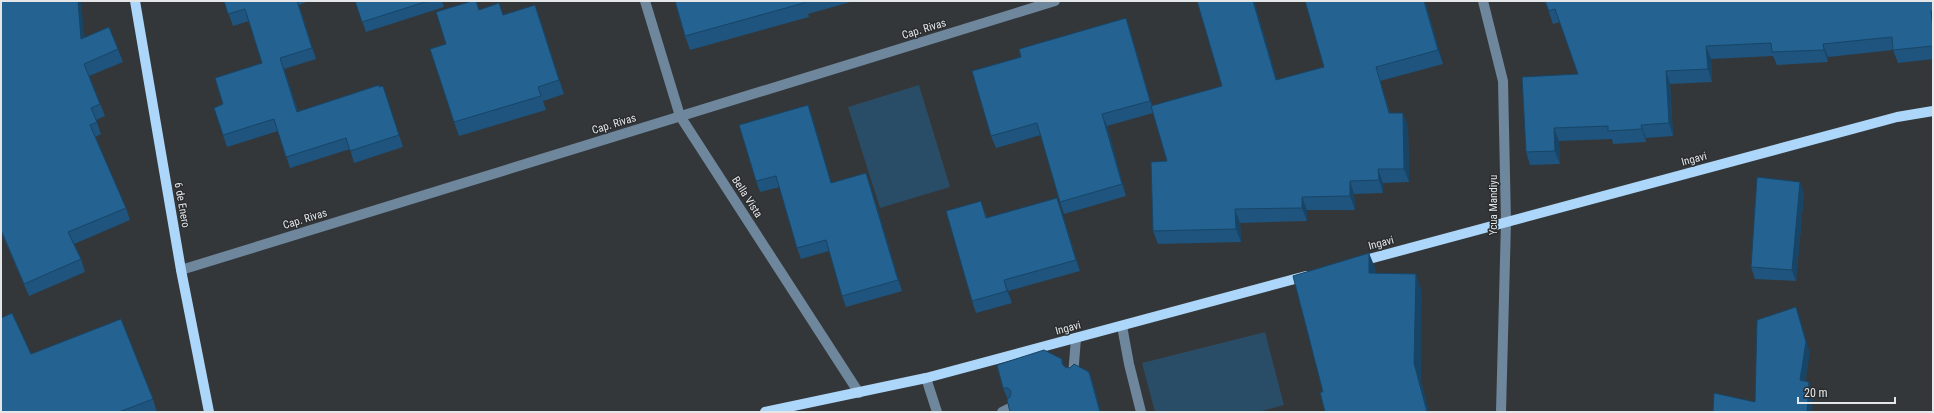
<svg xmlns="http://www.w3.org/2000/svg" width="1934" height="413" viewBox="0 0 1934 413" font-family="'Roboto Condensed',sans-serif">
<rect width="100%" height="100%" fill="#343739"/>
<path fill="#294c67" d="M919 85 950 187 880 208 848 107Z
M1265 332 1284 405 1258 412H1155L1142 363Z"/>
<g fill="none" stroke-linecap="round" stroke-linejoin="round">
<path stroke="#6e879d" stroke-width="10" d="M645 1 680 116 859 393
M1483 1 1503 81 1506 222 1501 412
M181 270 1055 1
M1122 326 1129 364 1141 412
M1073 376 1076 338
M926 378 937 412
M1002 412 1010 408"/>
<path stroke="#add7fa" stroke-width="10" d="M135 1 181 270 209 412
M1358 262 1897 117 1933 111
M765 412 926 378 1306 276"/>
</g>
<path fill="#1e547d" d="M1 1 84 37 118 49 123 62 89 76 105 116 96 120 101 134 95 137 126 208 130 220 74 244 81 259 85 272 29 296 1 232Z
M224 1H309L299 5 316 59 284 69 298 111 379 87 387 98 403 147 354 163 350 149 290 168 278 131 227 147 223 135V104L262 63 249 21 233 26Z
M355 1H442L444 7 366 32Z
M675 1H854L808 14 809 17 690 50 685 36Z
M1197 1H1254L1277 80 1324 67 1305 1H1425L1443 64 1380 81 1390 113 1408 126 1409 182 1383 183V193L1354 194 1355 210H1307V221L1240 223 1241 242 1158 244 1153 231 1167 161 1153 113 1107 126 1126 196 1064 214 1060 202 1041 135 996 148 991 136 1021 57 1126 18 1130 30 1152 106 1222 86Z
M1545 1H1933V59L1898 63 1893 50 1828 57V62L1777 65 1773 56 1711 59 1712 82 1670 84 1673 136 1646 138V142L1613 144 1612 139 1559 141 1560 164 1530 165 1526 152 1578 74 1560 22 1553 24Z
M479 10 504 15 540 19 564 94 543 101 546 110 459 136 454 122 446 44Z
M808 105 812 116 831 183 866 173 870 184 902 291 846 307 842 296 829 251 801 259 797 248 780 187 760 192 756 181Z
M1804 193 1796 281 1755 279 1751 267Z
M1057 198 1061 209 1080 271 1008 291 1012 303 976 313 972 301 985 212 987 218Z
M31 354 153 399 157 412H1Z
M1065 367 1089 372 1094 386 1008 400 1003 388Z"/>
<path fill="#184566" d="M78 1H81L86 51 81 39Z
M297 1 316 59 312 48Z
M1253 1H1254L1281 93 1276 80Z
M1424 1H1425L1443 64 1438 50Z
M535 5 540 19 564 94 559 80Z
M1931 11 1933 16V29Z
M1126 18 1130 30 1154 113 1150 101Z
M1823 44 1828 57V62L1824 50Z
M1706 46 1711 59 1712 82 1708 69Z
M280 58 284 69 302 123 297 112Z
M1666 71 1670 84 1673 136 1669 123Z
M808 105 812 116 835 194 831 183Z
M1403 113 1408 126 1409 182 1404 169Z
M1102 114 1107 126 1126 196 1122 184Z
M1641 125 1646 138V142L1642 129Z
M1554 128 1559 141 1560 164 1555 151Z
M1378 169 1383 183V193L1379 180Z
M866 173 870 184 902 291 898 280Z
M1350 181 1354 194 1355 210 1350 196Z
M1800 182 1804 193 1796 281 1792 270Z
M1302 197 1307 210V221L1302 208Z
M1057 198 1061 209 1080 271 1076 260Z
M1235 209 1240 223 1241 242 1236 229Z
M1369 253 1376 270 1375 290 1369 273Z
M1416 274 1422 291 1421 380 1429 412H1427L1414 363Z
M1004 280 1008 291 1012 303 1007 291Z
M1796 307 1800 318 1810 353 1804 391 1800 380Z
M1062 359 1067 373 1062 364Z
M1089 372 1094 386 1101 412H1100Z
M1809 382 1813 393 1812 412H1807Z"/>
<path fill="#236291" stroke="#184566" d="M1 1H78L81 39 109 27 118 49 84 64 100 104 91 108 97 122 90 125 126 208 68 232 81 259 24 284 1 230Z
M224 1H297L312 48 280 58 297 112 379 85V87L383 86 399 135 350 151 346 138 286 157 274 119 223 135 214 108 223 104 215 78 262 63 245 9 228 14Z
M355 1H428L362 22Z
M472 1H476L479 10 499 3 503 15 535 5 559 80 538 87 541 96 454 122 430 49 446 44 436 12Z
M675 1H803L804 3 685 36Z
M1197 1H1253L1276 80 1324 67 1305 1H1424L1438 50 1376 67 1389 113H1403L1404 169H1378L1379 180 1350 181V196L1302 197V208L1235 209 1236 229 1153 231 1151 162 1167 161 1151 106 1222 86Z
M1545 1H1933V11H1931L1933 29V46L1893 50 1892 37 1823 44 1824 50 1772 52 1771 43 1706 46 1708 69 1666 71 1669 123 1641 125 1642 129 1608 131V126L1554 128 1555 151 1526 152 1522 77 1578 74 1555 9 1549 11Z
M1126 18 1150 101 1102 114 1122 184 1060 202 1037 123 991 136 972 71 1021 57 1019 49Z
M808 105 831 183 866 173 898 280 842 296 826 240 797 248 776 176 756 181 739 125Z
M1757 177 1800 182 1792 270 1751 267Z
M1057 198 1076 260 1004 280 1007 291 972 301 946 211 981 201 986 218Z
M1369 253V273L1416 274 1414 363 1427 412H1325L1320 392H1323L1293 276Z
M1796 307 1806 342 1800 380 1809 382 1807 412H1713L1714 393 1755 402 1757 320Z
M12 313 31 354 121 319 153 399 119 412H1V318Z
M1044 350 1062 359V364L1065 367 1070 368 1074 364 1089 372 1100 412H1010L1007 400 1010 397 1011 391 1008 388H1003L997 365Z"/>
<g text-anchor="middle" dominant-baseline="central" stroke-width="3" stroke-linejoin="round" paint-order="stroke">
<g font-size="11" fill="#e4e6e7" stroke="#2a2d2f">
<text transform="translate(924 29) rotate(-17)">Cap. Rivas</text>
<text transform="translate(614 124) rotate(-17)">Cap. Rivas</text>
<text transform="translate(1694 159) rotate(-15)">Ingavi</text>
<text transform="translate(747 197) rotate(57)">Bella Vista</text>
<text transform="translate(182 205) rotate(80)">6 de Enero</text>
<text transform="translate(1493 205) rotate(-90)">Ycua Mandiyu</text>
<text transform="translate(305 219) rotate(-17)">Cap. Rivas</text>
<text transform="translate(1381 243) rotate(-15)">Ingavi</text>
<text transform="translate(1068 328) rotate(-15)">Ingavi</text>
</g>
</g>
<rect width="1934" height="413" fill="none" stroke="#e4e6e7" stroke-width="4"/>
<path d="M1798 397v6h97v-6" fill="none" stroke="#e4e6e7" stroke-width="2"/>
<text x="1804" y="397" font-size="12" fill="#e4e6e7" stroke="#2a2d2f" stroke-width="3" paint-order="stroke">20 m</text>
</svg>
